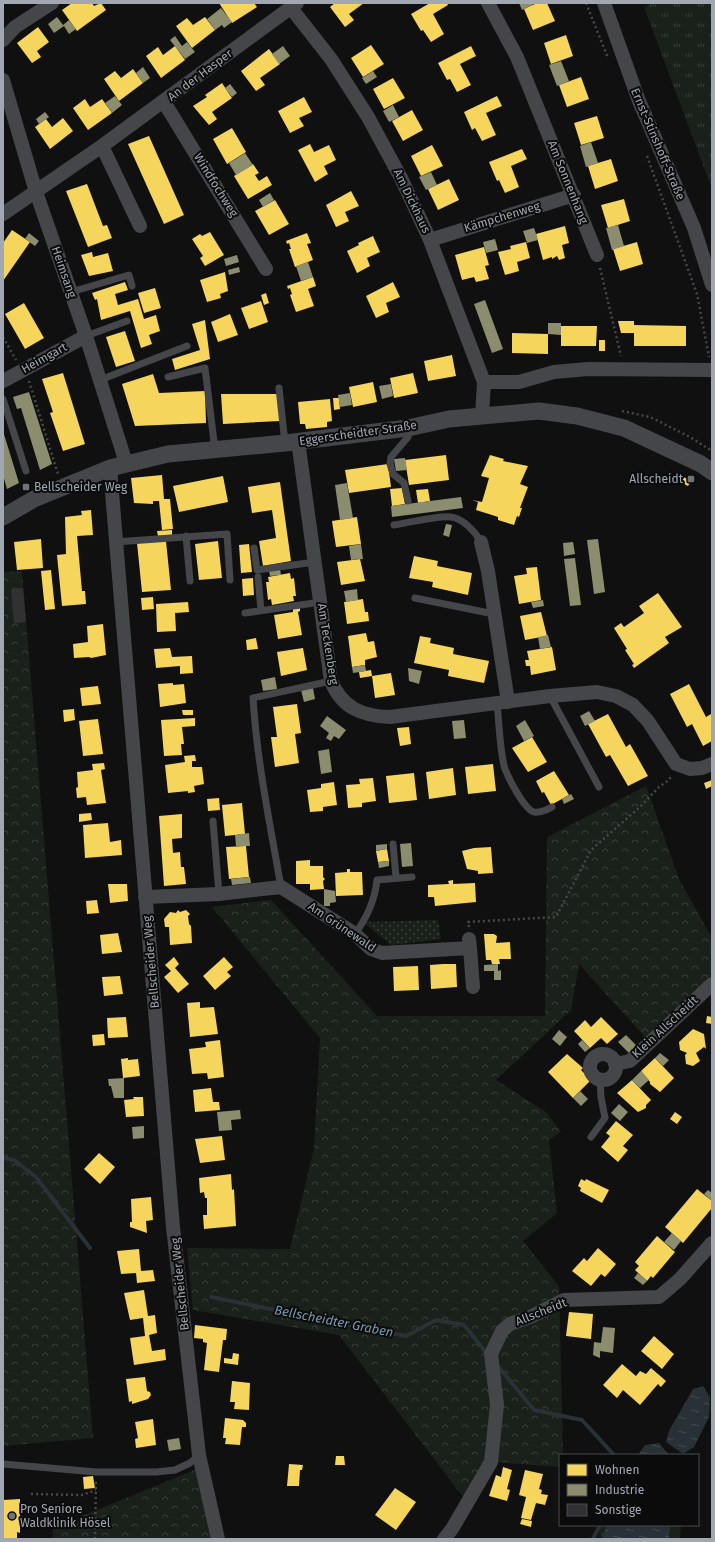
<svg xmlns="http://www.w3.org/2000/svg" width="715" height="1542" viewBox="0 0 715 1542" font-family="'Fira Sans',sans-serif">
<defs>
<pattern id="grass-tufts" width="24" height="20" patternUnits="userSpaceOnUse"><rect width="24" height="20" fill="#1a211b"/><path d="M3 7l-1-3M5 7V3M7 7l1-3M15 17l-1-3M17 17v-4M19 17l1-3" fill="none" stroke="#383e3a"/></pattern>
<pattern id="forest-crowns" width="20" height="18" patternUnits="userSpaceOnUse"><rect width="20" height="18" fill="#1a211b"/><path d="M2 6a3 3 0 1 1 6 0M12 15a3 3 0 1 1 6 0" fill="none" stroke="#383e3a"/></pattern>
<pattern id="park-dots" width="8" height="8" patternUnits="userSpaceOnUse"><rect width="8" height="8" fill="#1a211b"/><path d="M2 2h.1M6 6h.1" fill="none" stroke="#383e3a" stroke-width="1.8" stroke-linecap="round"/></pattern>
<pattern id="water-ripples" width="26" height="14" patternUnits="userSpaceOnUse"><rect width="26" height="14" fill="#283135"/><path d="M2 4q2-2 4 0t4 0M15 11q2-2 4 0t4 0" fill="none" stroke="#444c50"/></pattern>
</defs>
<rect width="100%" height="100%" fill="#101011"/>
<path fill="url(#grass-tufts)" d="M652 3H712V189L644 7Z"/>
<path fill="url(#forest-crowns)" d="M22 571 93 1438 3 1446V572Z
M646 786 679 879 712 938V976L645 1037 579 964 571 1010 496 1080 546 1112 561 1132 549 1140 557 1213 523 1241 559 1286 563 1455H560V1467L496 1462 464 1498 339 1335 193 1310 187 1248 290 1249 314 1148 320 1038 212 907 271 900 377 1016H545L547 837Z
M197 1469 213 1539H52L53 1528Z
M601 1525H681L680 1539H598Z"/>
<path fill="url(#park-dots)" d="M438 920 441 939 391 945 363 922Z"/>
<path fill="url(#water-ripples)" d="M703 1386 710 1397 709 1417 694 1447 683 1454 666 1442 669 1431 693 1389Z
M659 1443 669 1455H638L645 1445Z
M607 1525H670L669 1539H602Z"/>
<path fill="#f6d55c" d="M72 3H92L94 6 101 3 106 10 77 31 62 10Z
M219 3H254L257 7 232 23Z
M335 3H364L349 14 354 20 345 27 330 7Z
M430 3H447L448 5 433 14 444 34 431 42 423 30 421 31 411 14Z
M537 3H547L555 21 533 30 524 9Z
M205 17 215 30 192 48 176 26 187 18 193 25Z
M38 27 49 42 37 51 41 57 32 63 17 43Z
M566 35 573 56 551 64 544 43Z
M371 45 384 64 363 77 351 58Z
M175 46 185 60 161 78 146 56 158 47 163 55Z
M471 46 476 56 460 64 471 85 457 92 450 79 447 80 438 63Z
M269 49 280 64 260 78 265 85 256 91 241 71Z
M133 69 143 83 119 101 104 79 115 71 121 78Z
M581 77 589 99 567 107 559 85Z
M393 78 405 98 384 109 373 89Z
M222 83 232 98 212 112 217 119 209 125 193 106 207 97 205 95Z
M497 96 502 106 486 113 496 135 482 141 475 128 472 130 464 112Z
M304 97 312 112 299 118 304 126 290 133 278 111Z
M85 99 90 107 102 99 112 113 88 130 73 108Z
M412 110 423 130 403 141 392 121Z
M597 116 604 138 581 145 574 123Z
M63 118 73 131 50 149 35 127 46 119 52 127Z
M232 128 246 152 227 164 213 139Z
M149 136 184 215 164 224 128 144Z
M310 144 314 152 329 145 336 160 324 166 328 174 315 182 298 150Z
M432 145 443 166 421 176 411 156Z
M522 149 527 159 511 166 519 187 505 193 499 180 497 181 489 162Z
M611 159 618 181 595 189 588 166Z
M253 164 259 173 255 175 259 181 267 176 272 185 248 199 234 176Z
M449 179 459 200 438 210 428 189Z
M87 184 103 226 107 225 112 238 88 247 66 191Z
M351 191 359 206 345 212 349 221 336 227 326 205Z
M624 199 630 221 608 228 601 205Z
M275 200 289 224 269 235 255 211Z
M565 226 569 243 562 245 565 258 559 260 557 256 552 259V257L543 260 536 234Z
M12 230 30 242 3 281V243Z
M210 232 224 255 205 266 200 258 203 256 192 239 200 234 202 236Z
M307 233 311 243 307 244 313 260 295 267 289 249H291L289 243 287 244 286 241Z
M373 236 380 252 367 258 370 266 357 273 347 251 359 245 358 243Z
M526 242 530 258 517 262 519 271 505 275 498 252 511 249 510 246Z
M637 242 643 264 620 271 613 249Z
M484 247 489 265 485 266 489 279 476 282 474 277 462 280 455 255Z
M92 252 93 257 108 253 113 271 89 276 81 255Z
M225 272 228 291 220 294 221 298 207 302 200 280Z
M313 277 316 286 308 289 314 306 296 312 290 295 292 294 290 288 288 289 287 286Z
M125 282 128 290 115 294 118 305 138 299 144 319 156 315 160 331 149 335 152 344 141 348 130 311 101 320 97 299 95 300 92 293Z
M393 282 400 297 386 303 389 312 376 318 366 296Z
M155 288 161 308 144 313 138 293Z
M266 293 269 303 264 305 261 295Z
M261 301 268 322 249 329 241 308Z
M24 303 44 338 25 349 5 314Z
M230 314 238 335 218 342 211 322Z
M205 320 210 359 175 370 172 359 200 350 192 324Z
M618 321H634V325L686 326V346H634V333H621Z
M561 326H597L596 346H561Z
M125 331 135 361 116 367 106 337Z
M512 333 548 334V354L512 353Z
M599 340H605V351H599Z
M452 355 456 376 428 381 424 361Z
M63 373 85 444 63 451 50 413 53 412 42 379Z
M413 373 418 393 394 398 390 378Z
M153 374 159 393 205 391 206 423 135 426 122 384Z
M373 382 377 402 353 407 349 387Z
M221 394H277L280 421 223 424Z
M333 398H339L340 409 334 410Z
M330 399 332 421 327 422V427L306 429 305 424H300L298 402Z
M446 455 449 480 409 485 405 460Z
M490 455 504 459 503 461 528 466 520 484 528 487 520 508H522L519 517 517 516 514 525 498 520V517L492 515 476 510 478 502 472 500 482 502 489 478 481 476Z
M388 464 391 487 349 493 345 470Z
M162 475 164 499H170L173 529 162 530 159 501H153V504L134 503 131 478Z
M223 476 228 502 179 512 173 486Z
M682 476 691 481 688 486 679 481Z
M280 482 291 561 263 566 259 541 276 538 272 510 252 513 248 487Z
M402 488 405 504 392 506 390 489Z
M428 489 430 501 418 503 416 490Z
M91 510 93 535 77 536 82 591H85L86 604 62 606 57 555 66 554 65 517 82 515 81 511Z
M357 517 361 544 336 547 332 521Z
M172 530V535L158 536 157 531Z
M41 539 43 568 17 570 14 542Z
M166 541 171 590 142 592 137 543Z
M218 541 222 578 199 580 195 544Z
M249 544 252 572 241 573 239 545Z
M414 556 438 561 437 566 472 573 468 595 432 587 433 582 409 578Z
M360 559 365 581 341 585 337 562Z
M537 567 541 600 519 604 514 576 527 574 526 568Z
M51 570 55 609 45 610 41 571Z
M290 573 291 579 294 578 296 596H293L294 601 272 605 271 599 268 600 266 582H269L268 577Z
M253 578 254 595 243 596 242 579Z
M658 593 682 627 665 637 669 643 634 668 632 665 634 664 625 650 627 649 614 628 621 623 624 627 644 613 639 606Z
M153 597 154 609 142 610 141 598Z
M363 599 365 612H368L369 621 347 624 344 602Z
M188 602 189 612 175 613 176 631 157 632 156 604Z
M300 606V611L298 612 302 635 278 639 274 615 293 612V607Z
M541 612 547 636 525 640 520 616Z
M103 624 106 655 91 658 89 657 74 658 73 644 88 642 87 626Z
M366 633 368 642 374 641 377 657 365 660V665L352 667 348 636Z
M420 636 431 638 430 643 454 648 453 654 489 661 484 683 448 676 449 670 414 663Z
M256 638 258 649 247 650 246 640Z
M552 647 556 670 531 675 530 666H526L525 660H529L527 651Z
M170 648 172 657 192 656 193 673 180 674V666L156 668 154 649Z
M303 648 307 670 281 676 277 652Z
M371 670 372 676 360 678 359 672Z
M391 673 395 695 375 698 372 676Z
M173 683V685L184 684 186 703 160 707 158 684Z
M689 684 706 717 711 714 712 717V741L703 746 692 724 687 727 670 694Z
M98 686 101 704 82 706 80 688Z
M297 704 301 733 295 734 299 763 275 767 271 737H277L273 707Z
M74 709 75 720 64 722 63 710Z
M182 710H193V715H183Z
M608 714 626 747 630 744 648 776 628 786 610 755 606 757 588 724Z
M195 718V726L182 727 184 744H181L182 755 164 756 161 720Z
M98 719 103 754 83 756 79 721Z
M409 727 411 744 400 746 397 728Z
M532 737 547 762 528 772 512 748Z
M195 755 196 761H192V767H202L204 784 194 786 195 792 188 793V791L168 793 165 765 185 762 184 756Z
M104 763 105 769 101 770 106 803 87 805 86 797 77 798 76 788 78 787 77 772 93 770 92 764Z
M493 764 496 791 468 794 465 767Z
M453 768 456 795 429 799 426 772Z
M554 771 569 795 551 805 544 792 542 793 536 781Z
M414 773 417 800 389 803 386 776Z
M373 778 376 801 362 803V807L348 808 346 785 360 784 359 779Z
M712 780V786L706 789 704 783Z
M334 782 337 805 323 807V811L310 812 307 790 321 788V784Z
M219 798 220 810 208 811 207 799Z
M242 803 245 834 225 836 222 805Z
M91 813 92 820 79 822V814Z
M182 814V838L172 839 173 853 180 852 181 867H184L186 884 164 886 159 816Z
M108 823 110 842 121 840 122 855 85 858 83 825Z
M246 846 249 877 229 879 226 847Z
M491 847 493 873 478 874V871L467 869 462 851 474 848Z
M387 849 389 861 378 862 376 851Z
M310 860V866H323V877L325 879 323 881 324 889 310 890V884H296V861Z
M347 869H350V872H362L363 895 336 896 335 873 347 872Z
M453 880V884L475 883 476 902 435 906 434 897H428V885L449 884 448 881Z
M108 884H127L128 901 110 903Z
M97 900 99 913 87 914 86 901Z
M178 910 180 912 186 910 190 914 188 916 189 924 191 926 192 943 170 945 169 927H165L164 919 170 912 176 913Z
M118 933 122 952 102 954 100 935Z
M484 934H494L497 936 496 943 510 942 511 959H499L500 964H492L491 960H486Z
M174 957 179 964 175 968 189 984 178 993 164 977 171 971 165 965Z
M224 957 233 967 227 972 231 976 215 990 203 976Z
M443 964H456L457 987 431 989 430 965Z
M418 966 419 990 394 991 393 967Z
M120 976 123 994 104 996 102 977Z
M200 1002V1008L214 1007 218 1034 190 1037 187 1003Z
M707 1016 712 1017V1024L706 1023Z
M126 1017 128 1037 108 1038 107 1018Z
M601 1017 618 1034 607 1044 601 1038 590 1048 574 1031 585 1020 591 1027Z
M693 1029 704 1034 706 1049 704 1047 696 1053 700 1061 693 1066 686 1064 685 1055 687 1053 680 1050 679 1042Z
M104 1034 105 1045 93 1046 92 1035Z
M220 1040 224 1077 208 1079 207 1073 192 1074 189 1049 206 1047 205 1042Z
M567 1054 583 1068 581 1070 591 1080 573 1098 548 1072Z
M128 1058V1060L138 1059 140 1076 123 1078 121 1059Z
M655 1058 674 1078 660 1092 650 1084V1082L641 1071Z
M632 1080 651 1100 646 1105V1108L638 1112 617 1093Z
M211 1088 213 1102H219L220 1110 195 1112 193 1090Z
M133 1097H143L144 1116 126 1117 124 1100 134 1099Z
M675 1112 682 1117 677 1124 670 1119Z
M616 1121 633 1135 623 1146 628 1150 618 1162 601 1147 610 1136 606 1133Z
M222 1136 225 1160 200 1163 195 1139Z
M99 1153 115 1167 100 1184 84 1169Z
M231 1174 232 1190 234 1189 236 1226 204 1229 203 1215H207V1198H205L204 1192 200 1193 199 1178Z
M581 1179 585 1181 586 1179 609 1190 602 1203 580 1191 581 1188 578 1186Z
M697 1189 712 1201V1208L683 1243 665 1227Z
M151 1197 153 1220 146 1221 147 1233 130 1227V1222H132L131 1199Z
M657 1236 675 1252 653 1278 651 1276 647 1281 635 1270 639 1266 635 1262Z
M598 1248 616 1264 605 1277 601 1274 591 1286 572 1271 584 1258 587 1261Z
M139 1249 141 1271 153 1270 155 1281 137 1283 136 1273 121 1274 117 1251Z
M144 1290 148 1316 155 1315 157 1333 149 1335 152 1351 165 1349 166 1360 134 1365 130 1338 145 1336 143 1318 130 1320 124 1293Z
M569 1312 593 1314 591 1339 566 1336Z
M195 1325 227 1329 226 1340H223L219 1372 204 1370 207 1343 203 1342V1339L194 1338Z
M654 1336 674 1354 662 1369 641 1351Z
M233 1353 239 1354 238 1365 224 1363V1358L232 1359Z
M622 1364 636 1376 640 1371 646 1374 651 1368 666 1381 661 1387 658 1384 640 1405 623 1390 617 1398 603 1385Z
M145 1377 147 1391 150 1392 151 1395 148 1399 132 1404V1401L129 1402 126 1379Z
M232 1381 250 1383 249 1410 234 1409 235 1402H230Z
M225 1418 243 1420 246 1423V1427H242L240 1445 225 1444 226 1438H223Z
M153 1419 156 1445 136 1448 135 1439 138 1438 135 1422Z
M336 1456H344L345 1465H335Z
M289 1464 303 1465 302 1470H300L299 1486H287Z
M503 1467 512 1470 507 1489 510 1490 507 1501 489 1496 496 1475 501 1477Z
M525 1470 543 1474 539 1489 542 1490 541 1494 548 1495 545 1505 536 1503 531 1520 521 1518 526 1497 519 1495Z
M93 1476 95 1488 84 1489 83 1477Z
M395 1488 416 1502 396 1530 375 1515Z
M20 1499V1533L17 1532V1539H3V1500Z
M522 1519 532 1521 531 1527 520 1524Z"/>
<path fill="#8c8c6e" d="M519 3H532L533 5 522 10Z
M221 8 232 22 224 28 222 25 215 30 207 19Z
M57 17 63 25 69 20 76 29 69 34 64 26 54 33 48 24Z
M175 36 182 46 187 42 195 52 185 59 170 40Z
M283 46 290 56 279 64 272 54Z
M561 61 569 81 557 86 549 65Z
M143 67 150 78 143 83 136 73Z
M373 71 377 77 366 84 362 78Z
M230 84 237 93 232 97 225 88Z
M115 96 122 105 112 113 105 103Z
M393 105 399 117 389 122 383 111Z
M45 112 49 117 39 124 36 119Z
M591 142 598 163 586 167 580 146Z
M245 153 253 165 236 175 229 163Z
M431 172 437 185 426 190 419 177Z
M270 193 274 200 263 207 259 200Z
M618 225 624 246 612 250 606 228Z
M534 228 538 240 527 243 523 231Z
M29 233 39 241 35 246 25 239Z
M495 239 498 250 486 253 483 242Z
M237 255 239 262 226 266 224 259Z
M308 262 313 277 301 281 296 266Z
M239 267 240 272 229 275 228 270Z
M485 300 503 349 492 353 474 304Z
M548 323H561V335L548 334Z
M391 384 393 396 382 399 379 386Z
M29 392 52 464 40 470 21 408 17 409 13 397Z
M350 393 352 405 340 407 338 395Z
M3 431 19 483 7 489 3 475Z
M405 458 407 470 396 471 394 459Z
M347 483 353 518 340 520 335 485Z
M461 497 463 508 392 517 391 506Z
M446 524 452 525 449 537 443 535Z
M598 539 605 592 594 594 587 540Z
M573 542 575 554 564 556 563 543Z
M361 544 363 559 351 560 349 546Z
M575 558 581 605 570 606 564 559Z
M280 569 281 575 270 576 269 571Z
M357 589 358 600 346 602 344 591Z
M543 600 544 606 533 608 531 602Z
M548 635 551 647 540 649 538 637Z
M365 665 366 671 353 673 352 667Z
M408 668 422 671 419 684 409 681Z
M275 677 277 689 263 691 261 680Z
M313 688 315 699 304 702 301 690Z
M589 711 595 721 585 726 580 716Z
M327 716 346 730 339 739 334 736 331 741 326 738 329 733 320 726Z
M464 720 466 738 454 739 452 721Z
M525 720 534 736 524 741 516 726Z
M329 749 332 772 321 774 318 751Z
M571 794 574 799 564 804 562 799Z
M249 833 250 846H236L235 835Z
M411 843 413 866 402 867 400 844Z
M387 844V849L376 851V845Z
M389 861V866L379 868 378 862Z
M249 877H250L251 883 232 885 231 879Z
M324 889 335 891 336 902 330 903V906H324Z
M498 964V971L501 970V980H494V971H484V965Z
M559 1030 567 1037 560 1046 552 1039Z
M626 1035 637 1046 629 1053 618 1042Z
M582 1040 590 1048 585 1052 578 1044Z
M660 1053 669 1060 663 1066 655 1058Z
M641 1071 649 1080 640 1088 632 1080Z
M124 1078V1098H114L111 1086H109L108 1079Z
M580 1091 588 1099 581 1106 573 1098Z
M619 1104 628 1112 620 1121 611 1113Z
M240 1110 241 1119 231 1120 232 1130 219 1131 217 1112Z
M144 1126V1138L133 1139 132 1127Z
M708 1190 712 1193V1201L704 1194Z
M672 1233 681 1241 674 1250 664 1242Z
M638 1273 647 1281 643 1285 634 1278Z
M603 1327 615 1328 613 1353 600 1351V1358L593 1355 594 1342 601 1343Z
M179 1438 181 1449 169 1451 167 1440Z"/>
<g fill="none" stroke-linecap="round" stroke-linejoin="round">
<path stroke="#283135" stroke-width="4" d="M3 1158 14 1160 36 1177 90 1248
M211 1297 406 1336 436 1320 464 1325 488 1355
M497 1365 534 1410 582 1420 614 1455
M593 1539 600 1525"/>
</g>
<path fill="#313133" d="M23 588 26 622 14 623 11 589Z"/>
<g fill="none" stroke-linecap="round" stroke-linejoin="round">
<path stroke="#46484b" stroke-width="2.5" stroke-dasharray="2 3" stroke-linecap="butt" d="M586 3 608 58
M647 156 697 294 709 357
M600 268 621 356
M3 337 16 360
M29 381 58 474
M622 411 650 417 690 437 712 451
M469 927 468 922 556 917 591 850 640 807 659 787 669 780 671 776
M31 1494 82 1495 96 1490
M95 1539 96 1480"/>
<path stroke="#454649" stroke-width="7" d="M71 292 129 275 132 286
M86 336 127 321
M168 377 205 368 215 450
M100 380 187 346
M279 388 285 443
M3 399 26 471
M408 428V437L391 457 390 464 393 474 404 483 408 501
M394 525C407 523 440 515 451 517 463 518 476 533 481 542
M186 536 190 581
M115 542 227 534 230 580
M254 548 257 570 315 562
M258 577 261 610
M415 598 494 614
M245 613 321 602
M550 696 599 787
M497 704C499 720 500 754 505 769 509 779 524 809 534 812 541 813 546 810 552 807
M213 821 219 894
M393 844 396 877
M281 887C270 824 257 762 253 698L331 681
M355 934C366 919 375 899 377 880L412 877
M591 1137 605 1118 601 1097 600 1080
M3 1464 96 1472H156L175 1470 190 1463 199 1455"/>
<path stroke="#454649" stroke-width="14" d="M488 3 517 57 597 255
M604 3 639 101 694 228 712 285
M291 8 331 59 368 117 401 178 430 240 484 382 482 416
M3 40 15 27 52 3
M3 80 36 192 86 336 126 463
M164 102 266 269
M102 146 140 226
M3 214 102 146 297 3
M430 240 574 195
M3 381 86 336
M484 382H519L554 372 588 369 712 370
M298 441 331 681C342 708 362 716 390 717L550 696 597 692 616 696 633 705 648 721 676 764 690 769 702 768 712 764
M110 468 173 1227 199 1455 218 1539
M481 542 488 571 508 702
M145 897 219 894 281 887 355 934 371 949 382 953 470 948 469 939
M470 948 473 987
M590 1067a13 13 0 1 1 26 0a13 13 0 1 1-26 0Z
M615 1064 630 1061 712 984
M444 1539 452 1529 491 1462 497 1405 491 1354 502 1331 510 1324 530 1317 564 1300 659 1297 680 1279 712 1243"/>
<path stroke="#454649" stroke-width="17" d="M3 517 34 499 110 468 168 454 285 443 408 428 449 419 539 411 577 416 624 428 701 464 712 472"/>
</g>
<g fill="#6e737a" stroke="#0b0b0c" stroke-width="1.5">
<rect x="687" y="475" width="8" height="8" rx="2"/>
<rect x="22" y="483" width="8" height="8" rx="2"/>
<circle cx="12" cy="1516" r="4"/>
</g>
<g text-anchor="middle" dominant-baseline="central" stroke-width="4" stroke-linejoin="round" paint-order="stroke">
<g font-size="12" fill="#a1a8b2" stroke="#0b0b0c">
<text transform="translate(200 75) rotate(-37)">An der Hasper</text>
<text transform="translate(658 144) rotate(67)">Ernst-Stinshoff-Straße</text>
<text transform="translate(568 182) rotate(68)">Am Sonnenhang</text>
<text transform="translate(216 185) rotate(58)">Windfochweg</text>
<text transform="translate(412 201) rotate(64)">Am Dickhaus</text>
<text transform="translate(502 217) rotate(-17)">Kämpchenweg</text>
<text transform="translate(64 272) rotate(71)">Heimsang</text>
<text transform="translate(44 358) rotate(-29)">Heimgart</text>
<text transform="translate(358 433) rotate(-8)">Eggerscheidter Straße</text>
<text transform="translate(328 644) rotate(81)">Am Teckenberg</text>
<text transform="translate(342 927) rotate(34)">Am Grünewald</text>
<text transform="translate(151 962) rotate(-95)">Bellscheider Weg</text>
<text transform="translate(665 1027) rotate(-43)">Klein Allscheidt</text>
<text transform="translate(180 1284) rotate(-96)">Bellscheider Weg</text>
<text transform="translate(541 1312) rotate(-22)">Allscheidt</text>
</g>
<g font-size="12" fill="#a1a8b2" stroke="#0b0b0c" text-anchor="start">
<text x="683" y="479" text-anchor="end">Allscheidt</text>
<text x="34" y="487">Bellscheider Weg</text>
<text x="20" y="1509">Pro Seniore<tspan x="20" dy="14">Waldklinik Hösel</tspan></text>
</g>
<g font-size="13" font-style="italic" fill="#789aad" stroke="#0b0b0c">
<text transform="translate(334 1321) rotate(11)">Bellscheidter Graben</text>
</g>
</g>
<rect width="715" height="1542" fill="none" stroke="#a1a8b2" stroke-width="8"/>
<rect x="559" y="1454" width="140" height="72" fill="#0b0b0c" stroke="#474a4e"/>
<rect x="567" y="1464" width="20" height="12" fill="#f6d55c" stroke="#474a4e"/>
<text x="595" y="1474" font-size="12" fill="#a1a8b2">Wohnen</text>
<rect x="567" y="1484" width="20" height="12" fill="#8c8c6e" stroke="#474a4e"/>
<text x="595" y="1494" font-size="12" fill="#a1a8b2">Industrie</text>
<rect x="567" y="1504" width="20" height="12" fill="#313133" stroke="#474a4e"/>
<text x="595" y="1514" font-size="12" fill="#a1a8b2">Sonstige</text>
</svg>
